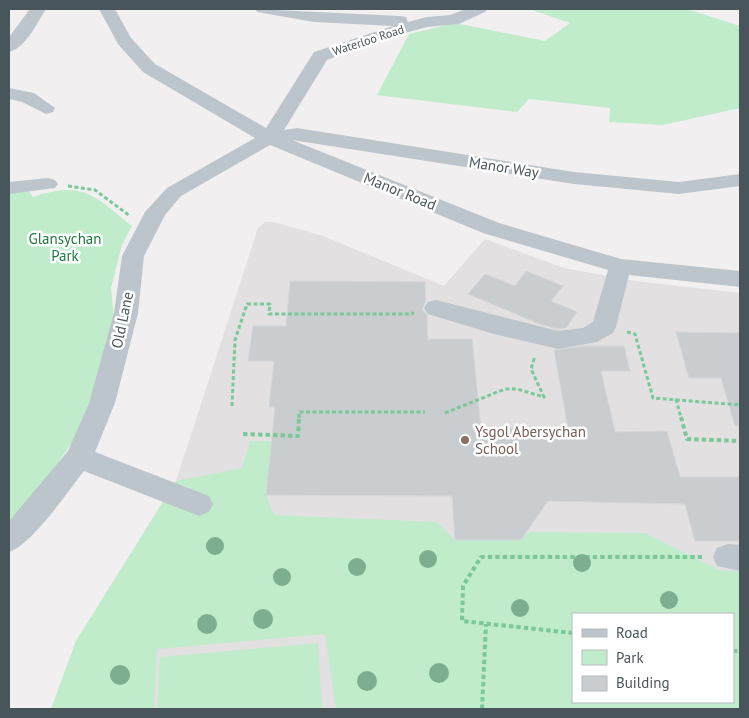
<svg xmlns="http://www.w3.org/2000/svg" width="749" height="718" viewBox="0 0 749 718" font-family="'PT Sans',sans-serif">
<rect width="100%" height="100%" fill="#f2eff0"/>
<path fill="#e2e0e1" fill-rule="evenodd" d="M274 222 323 236 444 286 485 239 564 268 636 281 740 293V709H51L76 641 176 481 258 228 265 222ZM573 614H733V702H573Z"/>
<path fill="#c1eccc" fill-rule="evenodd" d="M529 9H687L740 26V108L663 125 609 122 610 108 529 99 517 112 377 95 409 34 455 23 545 41 570 23Z
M27 189 33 197C84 180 94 196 132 226L122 245 111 288 115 327 99 378 73 441 35 496 9 520V191Z
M250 441H272L266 495 274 515 437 522 455 540H521L529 532 645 533 719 570 740 571V709H336L325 634 157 649 154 709H51L76 641 176 481 242 468ZM573 614H733V702H573Z
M318 643 322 709H157L160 657Z"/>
<path fill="#c9cdd0" stroke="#d4d6da" d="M526 271 563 286 551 301 577 312 566 328 558 329 542 325 468 294 485 274 515 286Z
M290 281 425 282 426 301 422 309 427 315 428 341 430 339H472L481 428H568L554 350 584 346H624L630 371H601L615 432 667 431 680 477H740V541H695L685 504 548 501 521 540H455L452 496 266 495 275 407H269L274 361H248L253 326H286Z
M676 332 740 333V425L735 426 721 378H689Z"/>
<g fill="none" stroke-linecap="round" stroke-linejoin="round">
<path stroke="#7bc898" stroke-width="3" stroke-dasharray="4 2.5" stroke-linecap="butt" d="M68 186 95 190 130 216
M627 332 635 334 653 398 740 405
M676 399 681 418
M232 406 235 340 247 304H270L269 314H412L413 312
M445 413 505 389H517L544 397 531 369 535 356
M299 418V412H425"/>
<path stroke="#7bc898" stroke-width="4" stroke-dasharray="4.5 3" stroke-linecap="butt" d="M681 417 687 439 740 441
M243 434 298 436 299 417
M573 633 462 621 463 586 481 557H702
M733 651H740
M482 709 486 624"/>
<path fill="#bcc5cb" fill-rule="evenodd" d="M30 9H46C37 23 26 48 9 52V37Z
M99 9H115L131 38 155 64 266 128 314 52 393 26 314 22 257 12 255 9 400 16 406 17 408 22 427 17 450 15 466 9H487L485 12 459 24 427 27 386 38 327 60 284 130 297 128 574 172 679 182 740 174V186L679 194 574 184 292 140 499 223 621 259 740 271V287L629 275 616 327 613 333 597 342 558 349 494 334 428 314 424 308 428 302 436 300 558 331 583 328 593 322 608 270 483 233 270 145 181 196 165 215 144 256 138 313 115 403 95 452 209 496 213 504 209 512 199 516 84 471C67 492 33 544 9 552V521L68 451 89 403 114 313 122 256 145 212 167 188 255 138 143 72 118 44Z
M9 88 34 93 55 108 53 112 46 114 22 102 9 99Z
M48 178 55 180 58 184 55 188 9 194V182Z
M728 544 740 545V571L717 566 713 557 717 548Z"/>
</g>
<g fill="#7dae8f">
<circle cx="215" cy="546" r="9"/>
<circle cx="428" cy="559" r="9"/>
<circle cx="582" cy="563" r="9"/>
<circle cx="357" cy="567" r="9"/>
<circle cx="282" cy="577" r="9"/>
<circle cx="669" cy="600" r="9"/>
<circle cx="520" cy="608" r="9"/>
<circle cx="263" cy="619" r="10"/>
<circle cx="207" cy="624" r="10"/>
<circle cx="439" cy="673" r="10"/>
<circle cx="120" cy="675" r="10"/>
<circle cx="367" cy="681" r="10"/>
</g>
<circle fill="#8d6e63" stroke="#fff" stroke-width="2" cx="465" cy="440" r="5"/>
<g text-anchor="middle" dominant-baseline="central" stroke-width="5" stroke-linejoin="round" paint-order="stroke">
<g font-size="12" fill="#48555b" stroke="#fff">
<text transform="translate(368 40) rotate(-18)">Waterloo Road</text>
</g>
<g font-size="15" fill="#48555b" stroke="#fff">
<text transform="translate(504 167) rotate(9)">Manor Way</text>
<text transform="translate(400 191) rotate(22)">Manor Road</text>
<text transform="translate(122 320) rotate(-78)">Old Lane</text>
</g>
<g font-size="15" fill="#1e783f" stroke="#fff">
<text x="65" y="238">Glansychan<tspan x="65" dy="17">Park</tspan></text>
</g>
<g font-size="15" fill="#785e54" stroke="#fff" text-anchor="start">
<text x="475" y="431">Ysgol Abersychan<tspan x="475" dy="17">School</tspan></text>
</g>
</g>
<rect width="749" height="718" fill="none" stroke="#48555b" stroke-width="20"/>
<rect x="572" y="613" width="162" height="90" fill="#ffffff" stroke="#b6bbbd"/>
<rect x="582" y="629" width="25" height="8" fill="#bcc5cb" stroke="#b6bbbd"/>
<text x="616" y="638" font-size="15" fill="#48555b">Road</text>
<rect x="582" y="650" width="25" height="15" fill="#c1eccc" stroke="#b6bbbd"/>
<text x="616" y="663" font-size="15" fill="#48555b">Park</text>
<rect x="582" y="676" width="25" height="15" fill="#c9cdd0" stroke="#b6bbbd"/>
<text x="616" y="688" font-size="15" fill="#48555b">Building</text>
</svg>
